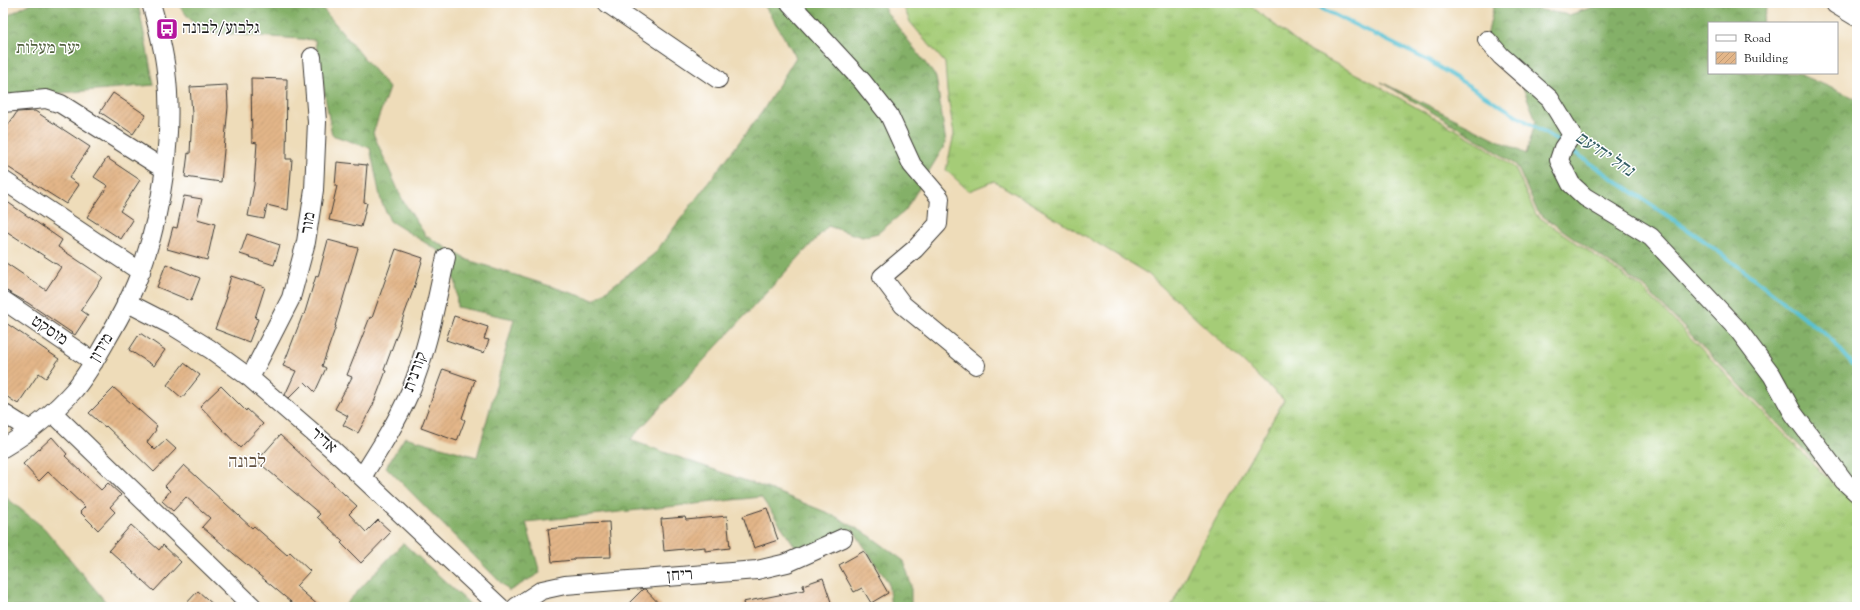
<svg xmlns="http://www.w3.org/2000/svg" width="1860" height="610" viewBox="0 0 1860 610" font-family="'Sorts Mill Goudy','Frank Ruhl Libre',serif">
<defs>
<pattern id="grass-tufts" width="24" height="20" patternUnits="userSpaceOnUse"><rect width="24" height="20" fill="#a5cc77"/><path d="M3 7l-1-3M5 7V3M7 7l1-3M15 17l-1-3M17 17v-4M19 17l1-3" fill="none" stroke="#8daf66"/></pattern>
<pattern id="forest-crowns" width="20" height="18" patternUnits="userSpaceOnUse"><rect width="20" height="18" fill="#84b068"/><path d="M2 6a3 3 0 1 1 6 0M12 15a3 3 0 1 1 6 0" fill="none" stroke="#6b8e55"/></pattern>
<pattern id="building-hatch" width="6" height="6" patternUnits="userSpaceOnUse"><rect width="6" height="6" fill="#e3b689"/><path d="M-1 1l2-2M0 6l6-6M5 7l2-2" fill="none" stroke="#c29c76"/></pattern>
</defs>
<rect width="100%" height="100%" fill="#fff"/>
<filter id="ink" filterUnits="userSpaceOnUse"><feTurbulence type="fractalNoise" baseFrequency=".025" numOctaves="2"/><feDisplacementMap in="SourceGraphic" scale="8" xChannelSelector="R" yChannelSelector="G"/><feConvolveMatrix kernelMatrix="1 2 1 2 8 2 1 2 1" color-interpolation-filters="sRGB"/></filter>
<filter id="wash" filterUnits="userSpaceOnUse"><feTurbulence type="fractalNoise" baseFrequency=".012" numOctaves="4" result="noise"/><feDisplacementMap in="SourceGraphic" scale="16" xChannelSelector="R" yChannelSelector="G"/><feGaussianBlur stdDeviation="0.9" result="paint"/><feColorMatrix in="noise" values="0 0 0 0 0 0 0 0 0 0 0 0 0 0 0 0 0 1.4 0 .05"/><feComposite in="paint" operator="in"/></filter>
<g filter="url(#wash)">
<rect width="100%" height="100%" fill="#eedcb9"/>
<path fill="url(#grass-tufts)" stroke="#60744a" d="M902 3H1247L1303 47 1362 77 1483 145 1515 168 1536 215 1642 288 1822 473 1857 504V607H1171L1201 545 1284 400 1148 274 994 181 969 191 946 170 954 134 947 91 945 63 910 22Z"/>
<path fill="url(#forest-crowns)" stroke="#506642" d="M31 3H138L154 85 3 98V18Z
M177 3H318L389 88 373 133 403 201 426 236 468 260 594 300 654 254 762 112 796 57 763 3H886L885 10 936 77 946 143 905 211 878 233 862 237 828 226 630 440 769 489 833 515 870 536 904 561 911 585V607H891L888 582 853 530 799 552 761 497 526 522 540 573 509 591 386 467 405 437 477 457 514 319 457 307 456 283 442 253 390 221 381 201 370 148 332 135 315 40 200 32Z
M1605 3H1768L1762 23H1709V73H1797L1857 99V500L1824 471 1644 287 1538 213 1517 166 1484 143 1381 82 1526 154 1536 120 1522 85 1485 46 1494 5H1514L1569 15Z
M3 495 44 528 110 607H3Z
M403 543 470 604 467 607H343Z"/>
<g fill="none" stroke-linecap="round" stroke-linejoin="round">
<path stroke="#57c1d3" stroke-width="4" d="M1310 3 1429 61 1561 143
M1568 148 1703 240 1764 286 1831 339 1857 369"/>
</g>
<g id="blocks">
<path fill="url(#building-hatch)" d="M251 78 287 79 286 159H292L288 210 267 205 264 219 248 216 254 185 257 143 252 142Z
M227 85 228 107 221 182 185 177 188 153 190 154 192 113 190 87Z
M113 93 146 115 133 134 100 112Z
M35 111 90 147 69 178 79 185 66 204 3 164V133L17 112Z
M107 158 140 180 120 211 133 220 121 239 87 217 108 186 94 177Z
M337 162 367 165 364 202 367 203 361 227 329 220 337 186H335Z
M184 196 202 199 197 219 215 224 207 260 167 249 173 227 177 228Z
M3 199 62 240 58 247 103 277 81 310 88 315 75 335 28 303 3 289V261L46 290 61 267 3 229Z
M247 234 280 245 274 265 240 254Z
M328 240 358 248 335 326H336L322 366 326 368 315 392 305 382 289 398 285 395 296 371 283 366 303 314 304 315 316 276 318 277Z
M396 249 423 258 414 288 384 370 386 371 373 405 358 433 343 425 348 416 335 409 352 377 347 375 370 317 372 318Z
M166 264 200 278 191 301 157 287Z
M231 276 265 287 255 318 258 319 249 342 215 329 227 297H225Z
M454 316 488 327 484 339 489 340 484 353 446 340Z
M3 321 59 359 46 378 39 373 18 404 3 394Z
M140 333 165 350 154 366 129 350Z
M184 363 200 375 182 398 167 385Z
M443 369 475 380 462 418 465 420 457 441 421 428Z
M221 386 246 411 247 409 263 424 240 448 200 406Z
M114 388 157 426 155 429 156 430 147 442 155 450 166 440 176 449 154 472 106 426 105 427 89 413Z
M280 435 357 506 349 514 366 532 378 520 391 532 361 563 341 543 343 541 317 517 320 514 257 461Z
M52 437 67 454 65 456 101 490 108 483 121 495 110 507 115 512 98 530 80 512 85 507 48 472 39 481 23 464Z
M184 465 252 528 254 526 287 555 290 552 310 571 296 586 320 607H297L202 527 210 518 186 497 173 511 162 501 170 491 165 486Z
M767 508 778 540 754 548 743 516Z
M727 516 730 548 705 551V547L664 551 661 519 685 517 686 520Z
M609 522 611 557 574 558V560L552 562 548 529 585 525 584 523Z
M131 525 159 550 163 545 181 562 154 591 109 550Z
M864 551 888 593 871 603 862 588 854 592 839 565Z
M823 578 832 605 825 607H744L743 602 804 590 803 585Z
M643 589H645L662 607H625Z
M198 591 216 607H183Z"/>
</g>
</g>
<g filter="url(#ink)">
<use href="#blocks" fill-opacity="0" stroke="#3c3934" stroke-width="1"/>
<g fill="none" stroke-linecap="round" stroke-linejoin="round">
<g stroke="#3c3934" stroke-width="20">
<path id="minor" d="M607 3 718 79
M790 3 862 81 889 115 912 165 940 198 938 224 915 249 882 277 903 305 976 365
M1487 40 1501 56 1550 99 1572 135 1563 148 1559 160 1571 184 1585 197 1651 237 1739 331 1772 375 1793 413 1844 481 1857 493
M3 103 46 99 61 104 164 169
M3 180 141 272
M3 300 94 362
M126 302 173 326 210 349 250 378 331 448 500 607
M250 378 291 298 306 242 314 190 317 122 312 57
M3 413 30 430
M53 413 253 607
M3 448C30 432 55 412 75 389 87 374 97 357 106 341 119 319 133 294 141 270 162 212 174 132 166 71 164 49 157 24 151 3
M362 477C379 450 397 422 410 392 428 349 436 302 446 257
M516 607 542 590 565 585 757 570 787 563 843 538"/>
</g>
<g stroke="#3c3934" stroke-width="24">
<path id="major" d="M1837 3 1857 15"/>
</g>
<use href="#minor" stroke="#fff" stroke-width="18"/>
<use href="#major" stroke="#fff" stroke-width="22"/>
</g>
</g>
<defs>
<g id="bus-square" transform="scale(1.15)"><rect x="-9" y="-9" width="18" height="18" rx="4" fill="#b5179e" stroke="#fff"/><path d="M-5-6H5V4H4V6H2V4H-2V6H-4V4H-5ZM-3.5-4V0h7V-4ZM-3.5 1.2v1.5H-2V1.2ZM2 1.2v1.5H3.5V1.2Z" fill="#fff"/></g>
</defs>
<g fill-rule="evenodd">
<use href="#bus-square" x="167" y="29"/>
</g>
<g text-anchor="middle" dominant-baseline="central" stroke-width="3" stroke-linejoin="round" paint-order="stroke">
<g font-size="17" fill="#1c1c1c" stroke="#fff" text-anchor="start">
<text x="182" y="29">גלבוע/לבונה</text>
</g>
<g font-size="17" fill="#536240" stroke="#fff">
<text x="48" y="49">יער מעלות</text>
</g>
<g font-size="17" fill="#1c1c1c" stroke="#fff">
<text transform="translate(309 223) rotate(-81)">מור</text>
<text transform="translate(49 331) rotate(34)">מוסקט</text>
<text transform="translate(102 348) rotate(-59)">מירון</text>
<text transform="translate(416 372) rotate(-70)">קורנית</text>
<text transform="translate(323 441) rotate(41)">אדיר</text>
<text transform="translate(680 576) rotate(-4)">ריחן</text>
</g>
<g font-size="18" font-style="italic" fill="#345e65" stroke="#fff">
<text transform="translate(1604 155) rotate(34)">נחל יחיעם</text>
</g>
<g font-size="18" fill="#625242" stroke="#fff">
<text x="247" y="463">לבונה</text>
</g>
</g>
<rect width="1860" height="610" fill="none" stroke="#fff" stroke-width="16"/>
<rect x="1708" y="22" width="130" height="52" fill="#ffffff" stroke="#a4a4a4"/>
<rect x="1716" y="35" width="20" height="6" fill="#ffffff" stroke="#a4a4a4"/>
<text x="1744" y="42" font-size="12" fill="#1c1c1c">Road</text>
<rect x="1716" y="52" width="20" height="12" fill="url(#building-hatch)" stroke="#a4a4a4"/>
<text x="1744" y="62" font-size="12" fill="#1c1c1c">Building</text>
</svg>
